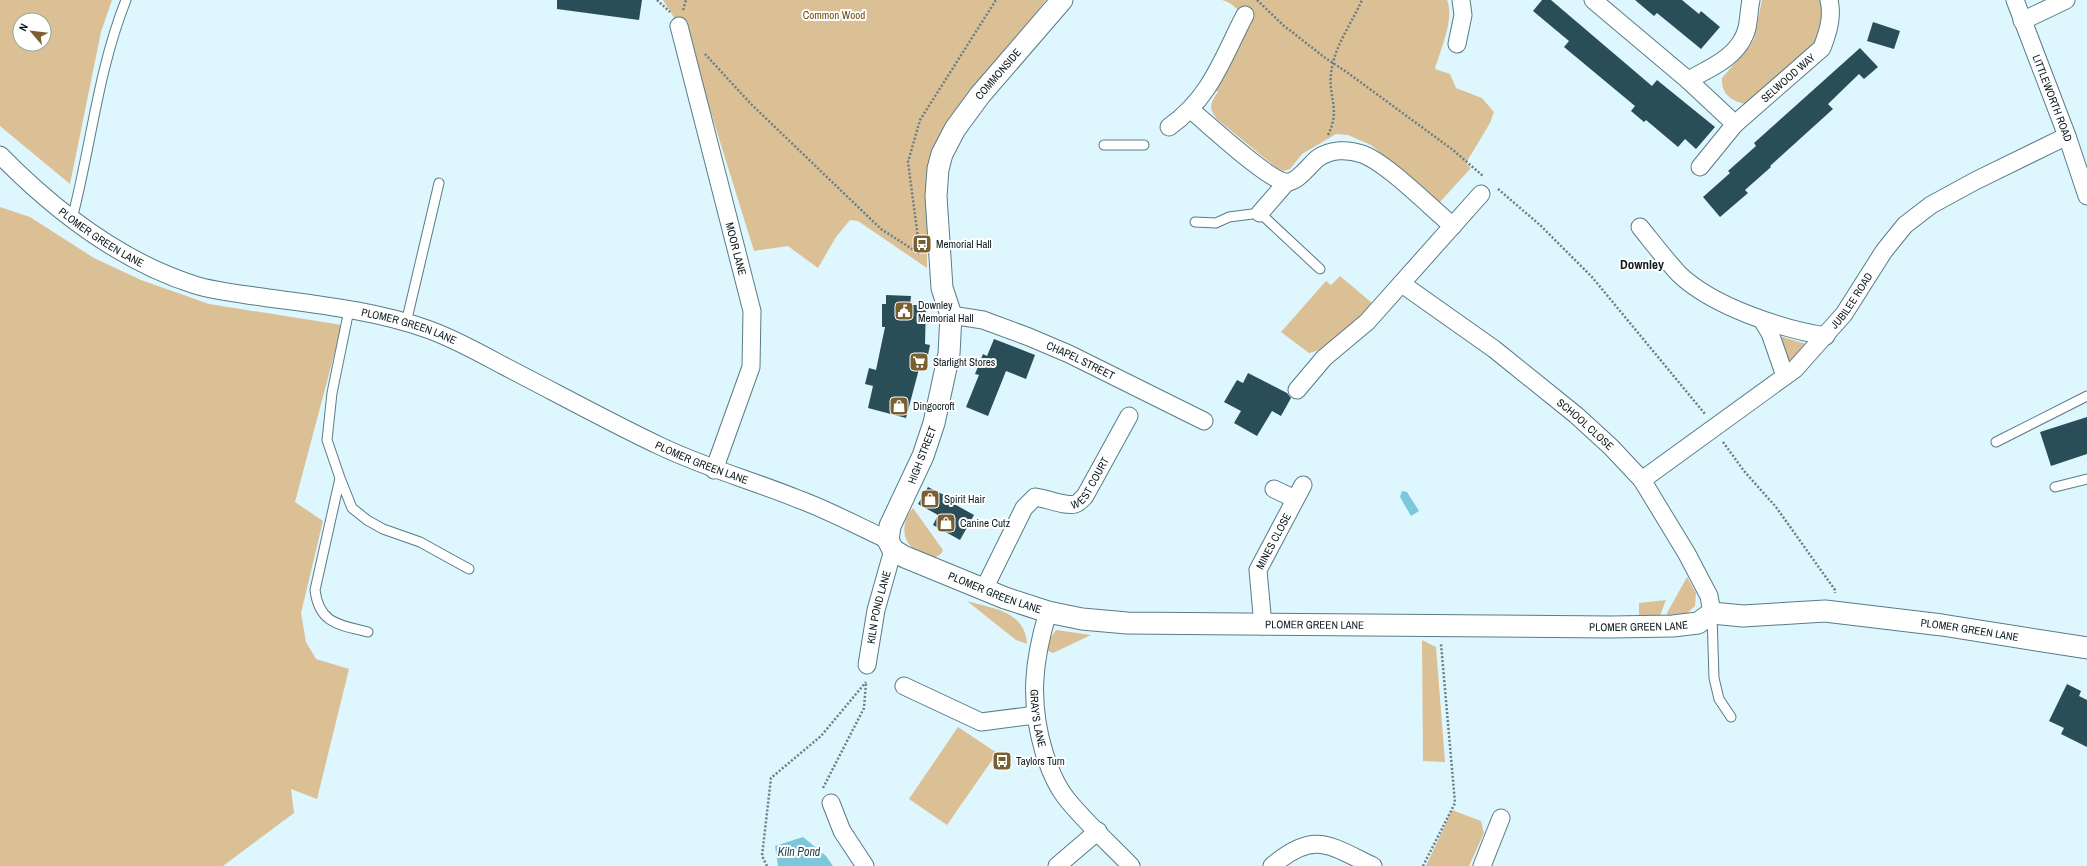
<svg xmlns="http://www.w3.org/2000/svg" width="2087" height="866" viewBox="0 0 2087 866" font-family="'Archivo Narrow',sans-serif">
<rect width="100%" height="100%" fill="#def6fd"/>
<path fill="#dbc096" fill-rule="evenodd" d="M0 0H112L101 32 70 184 0 126ZM20 20H44V44H20Z
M663 0H1046L957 111 934 146 929 161 927 179V268L858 221 850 220 836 237 818 268 788 246 754 251 689 42Z
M1222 0H1447C1455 18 1440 51 1435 69L1450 74 1456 88 1482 98 1494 112 1490 123 1466 163 1471 168 1439 203 1371 145 1348 135 1336 134 1302 154 1290 169 1283 171 1277 168 1218 120C1208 109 1210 103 1218 92L1215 89 1241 38 1251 24C1241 15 1235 3 1222 0Z
M1762 0H1823L1821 38 1746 104C1731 101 1721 94 1722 78L1750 46 1754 39Z
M0 207 30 217 94 258 141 280 209 304 342 325 295 502 323 521 301 613 306 642 316 659 349 669 317 799 291 789 294 813 223 866H0Z
M1340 276 1372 303C1355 324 1337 347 1309 353L1281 332 1326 281 1331 285Z
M1783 337 1806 344 1804 351 1789 361H1785L1778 338Z
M913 508 943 550 941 554 934 558C928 555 921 554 916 550 900 541 902 520 913 508Z
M1687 577 1696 593 1695 606 1684 616 1667 618V613Z
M1666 600 1659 618 1643 619 1639 616V603Z
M967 601C994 609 1025 611 1027 644L1016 640Z
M1056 630 1091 635 1053 653 1046 650 1047 642Z
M1422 640 1436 647 1445 762 1423 761Z
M958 727 997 753 947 825 909 799Z
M1452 810 1481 821 1484 833 1469 866H1426Z"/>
<path fill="#7dc7dd" d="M1402 491 1407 492 1419 511 1411 516 1400 497Z
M803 837 826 856 833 866H778L775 846Z"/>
<path fill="#2a4e58" d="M557 0H642L639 20 557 9Z
M1542 0H1551L1652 86 1657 80 1715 127 1696 149 1685 139 1678 147 1646 120 1644 122 1631 111 1635 106 1564 47 1569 41 1533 11Z
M1635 0H1682L1699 14 1701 11 1720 27 1701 49 1657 13 1654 16Z
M1873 22 1900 31 1894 49 1867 41Z
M1860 48 1878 67 1864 79 1859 74 1828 104 1833 109 1770 166 1771 167 1745 190 1748 193 1720 217 1703 197 1730 173 1728 171 1756 146 1754 143Z
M886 295 911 296 910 305H926L925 344 930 345 925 370 919 369 906 418 868 408 873 386 865 384 869 368 876 370 885 327H882V304H886Z
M994 339 1035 355 1026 379 1006 371 988 416 966 407 979 375 975 374 983 354 987 356Z
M1248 373 1287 393 1291 398 1281 416 1272 411 1257 436 1234 423 1241 411 1224 402 1237 380 1243 383Z
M2087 417V454L2051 466 2040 432Z
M928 487 948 497 947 500 974 515 960 540 933 525 938 515 918 504Z
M2067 684 2081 691 2079 696 2087 700V747L2061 734 2064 728 2049 721Z"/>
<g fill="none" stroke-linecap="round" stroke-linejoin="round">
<g stroke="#587c87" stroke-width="11">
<path id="service" d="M1104 145H1144
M72 219C91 146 98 70 126 0
M1195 222 1216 223 1229 217 1260 213 1320 269
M349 310 332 393 327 440 340 478 352 508 367 520 383 529 420 542 469 569
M406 323 439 183
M1996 442 2087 396
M340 478 315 590C319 624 340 625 368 632
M2055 487 2087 479
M1712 615 1714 678 1719 699 1731 717"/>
</g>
<g stroke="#587c87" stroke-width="19">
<g id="minor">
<path id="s1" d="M1593 0 1688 80 1735 124 1822 48C1828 32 1833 17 1829 0"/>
<path id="s2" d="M2015 0 2067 136 2087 196"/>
<path d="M2022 21 2066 0"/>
<path id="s3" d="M679 26 752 311 751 367 714 470"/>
<path d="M1457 44 1463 15 1461 0"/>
<path d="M1688 80C1711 68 1740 56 1747 28 1749 19 1749 9 1751 0"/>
<path d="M1191 110C1208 124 1267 179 1285 182 1297 184 1309 165 1318 158 1331 149 1348 149 1362 154 1386 162 1432 209 1453 226"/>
<path d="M1169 127C1211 97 1222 59 1245 15"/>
<path id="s4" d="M0 155C55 211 119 261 195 285 218 292 243 294 268 298 321 305 376 311 427 329 453 338 478 352 502 365 555 392 607 421 660 446 706 468 751 480 798 499 828 510 858 526 888 540"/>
<path d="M1700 167 1735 124"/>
<path d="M1260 213 1286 183"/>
<path d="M1640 227C1653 243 1665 259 1679 274 1712 306 1781 329 1826 336"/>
<path id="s5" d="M1402 284 1494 349 1576 415 1611 447 1642 480 1687 554 1709 596 1712 613"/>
<path id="s6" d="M951 315 983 320 1029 337 1069 354 1204 421"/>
<path d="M1762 320 1770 333 1785 376"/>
<path d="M1297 390 1324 358 1367 322 1481 194"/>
<path id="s7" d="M1642 480 1795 369 1844 314 1884 251 1905 225 1931 205 1975 181 2067 136"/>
<path d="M1274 489 1295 499"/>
<path id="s8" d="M984 589 1024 508 1035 497C1046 498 1065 507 1075 504 1079 503 1082 499 1085 496L1129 416"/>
<path id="s9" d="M1048 612C1033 661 1029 702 1044 752 1049 768 1055 784 1066 798 1085 822 1110 844 1131 866"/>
<path id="s10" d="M1263 626 1258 570 1303 485"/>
<path id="s11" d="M867 665 876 610 893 550"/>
<path d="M904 686 981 722 1035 715"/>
<path d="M831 803 842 831 865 866"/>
<path d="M1057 866 1098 831"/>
<path d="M1272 866C1314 830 1329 845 1373 866"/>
<path d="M1482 866 1501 818"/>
</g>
</g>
<g stroke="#587c87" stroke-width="23">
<g id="tertiary">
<path id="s12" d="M1062 0 980 95 955 129 942 154 938 169 936 196 942 288 951 315 949 354 934 423 923 456 890 526 888 540 893 550 905 557 1005 598 1048 612 1082 619 1127 623 1611 627 1673 626 1698 623 1712 613 1743 616 1825 611 1942 625 2087 648"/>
</g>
</g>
<path stroke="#6b7e84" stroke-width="2.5" stroke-dasharray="2 2" stroke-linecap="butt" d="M657 0 670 12
M1257 0 1283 25 1324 57 1348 73 1453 150 1483 176
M683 10 686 0
M705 54 751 104 881 229 920 254
M1328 135C1341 109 1328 97 1331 74 1334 46 1351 25 1362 0
M1498 189 1540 225 1592 277 1705 414
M918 238 908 162 920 120 996 0
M1723 442 1744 471 1776 507 1835 590V593
M823 788 864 708 866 683
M767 866 762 856 771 778 821 736 866 682
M1423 866 1455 803 1441 644"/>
<use href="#service" stroke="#fff" stroke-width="9"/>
<use href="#minor" stroke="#fff" stroke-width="17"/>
<use href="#tertiary" stroke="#fff" stroke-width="21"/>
</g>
<defs>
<g id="bus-square" transform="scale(1)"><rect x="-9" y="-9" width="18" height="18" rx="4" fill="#7a5f31" stroke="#fff"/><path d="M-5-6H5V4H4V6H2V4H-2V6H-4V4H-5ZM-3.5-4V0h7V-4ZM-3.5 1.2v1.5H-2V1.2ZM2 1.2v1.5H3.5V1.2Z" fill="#fff"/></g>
<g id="civic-square" transform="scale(1)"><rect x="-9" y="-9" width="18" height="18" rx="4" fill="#7a5f31" stroke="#fff"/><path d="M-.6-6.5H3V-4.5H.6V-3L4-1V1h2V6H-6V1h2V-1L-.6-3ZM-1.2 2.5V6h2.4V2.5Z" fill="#fff"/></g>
<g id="supermarket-square" transform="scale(1)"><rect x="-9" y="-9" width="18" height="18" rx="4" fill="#7a5f31" stroke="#fff"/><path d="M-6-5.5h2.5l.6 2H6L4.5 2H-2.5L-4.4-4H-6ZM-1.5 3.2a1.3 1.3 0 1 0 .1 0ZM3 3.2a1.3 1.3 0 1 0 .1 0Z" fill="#fff"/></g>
<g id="shop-square" transform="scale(1)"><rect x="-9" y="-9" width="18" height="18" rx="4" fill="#7a5f31" stroke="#fff"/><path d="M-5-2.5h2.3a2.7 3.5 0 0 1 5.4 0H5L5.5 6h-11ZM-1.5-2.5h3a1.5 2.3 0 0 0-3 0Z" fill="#fff"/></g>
</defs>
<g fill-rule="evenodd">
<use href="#bus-square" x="922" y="244"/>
<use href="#civic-square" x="904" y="311"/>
<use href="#supermarket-square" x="919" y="362"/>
<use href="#shop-square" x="899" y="406"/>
<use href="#shop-square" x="930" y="499"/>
<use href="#shop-square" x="946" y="523"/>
<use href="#bus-square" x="1002" y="761"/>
</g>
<g text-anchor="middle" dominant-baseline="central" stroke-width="4" stroke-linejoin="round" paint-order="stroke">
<g font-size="11" fill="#6f4e0c" stroke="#fff">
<text x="834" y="15">Common Wood</text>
</g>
<g font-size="11" fill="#0d1c20" stroke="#fff">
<text transform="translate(998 74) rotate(-49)">COMMONSIDE</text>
<text stroke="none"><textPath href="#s1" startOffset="259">SELWOOD WAY</textPath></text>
<text stroke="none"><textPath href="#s2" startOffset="105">LITTLEWORTH ROAD</textPath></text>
<text stroke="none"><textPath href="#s4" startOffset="131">PLOMER GREEN LANE</textPath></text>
<text stroke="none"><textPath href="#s3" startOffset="230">MOOR LANE</textPath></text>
<text stroke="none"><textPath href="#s7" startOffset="278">JUBILEE ROAD</textPath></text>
<text stroke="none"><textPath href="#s4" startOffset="455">PLOMER GREEN LANE</textPath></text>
<text stroke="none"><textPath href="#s6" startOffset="138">CHAPEL STREET</textPath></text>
<text stroke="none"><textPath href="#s5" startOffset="231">SCHOOL CLOSE</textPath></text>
<text transform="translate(922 455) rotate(-69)">HIGH STREET</text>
<text stroke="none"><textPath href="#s4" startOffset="779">PLOMER GREEN LANE</textPath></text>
<text stroke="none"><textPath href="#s8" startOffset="173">WEST COURT</textPath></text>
<text stroke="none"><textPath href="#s10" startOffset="89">MINES CLOSE</textPath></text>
<text stroke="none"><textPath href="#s12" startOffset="717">PLOMER GREEN LANE</textPath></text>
<text stroke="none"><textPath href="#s11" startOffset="59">KILN POND LANE</textPath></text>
<text stroke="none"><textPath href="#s12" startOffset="1041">PLOMER GREEN LANE</textPath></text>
<text stroke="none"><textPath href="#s12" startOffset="1365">PLOMER GREEN LANE</textPath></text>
<text stroke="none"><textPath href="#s12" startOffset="1701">PLOMER GREEN LANE</textPath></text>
<text stroke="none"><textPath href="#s9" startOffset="108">GRAY'S LANE</textPath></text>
</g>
<g font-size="11" fill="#0d1c20" stroke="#fff" text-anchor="start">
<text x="936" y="244">Memorial Hall</text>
<text x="918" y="305">Downley<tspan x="918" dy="13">Memorial Hall</tspan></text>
<text x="933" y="362">Starlight Stores</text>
<text x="913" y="406">Dingocroft</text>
<text x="944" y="499">Spirit Hair</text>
<text x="960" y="523">Canine Cutz</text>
<text x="1016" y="761">Taylors Turn</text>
</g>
<g font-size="12" font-style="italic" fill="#1f424c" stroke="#fff">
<text x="799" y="852">Kiln Pond</text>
</g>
<g font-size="13" font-weight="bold" fill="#0d1c20" stroke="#fff">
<text x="1642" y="264">Downley</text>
</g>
</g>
<g transform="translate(32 32) rotate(298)"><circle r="19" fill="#ffffff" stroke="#9ea4a6"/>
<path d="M0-3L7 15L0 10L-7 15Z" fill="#7a5f31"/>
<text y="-6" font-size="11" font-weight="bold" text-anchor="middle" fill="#0d1c20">N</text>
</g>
</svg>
